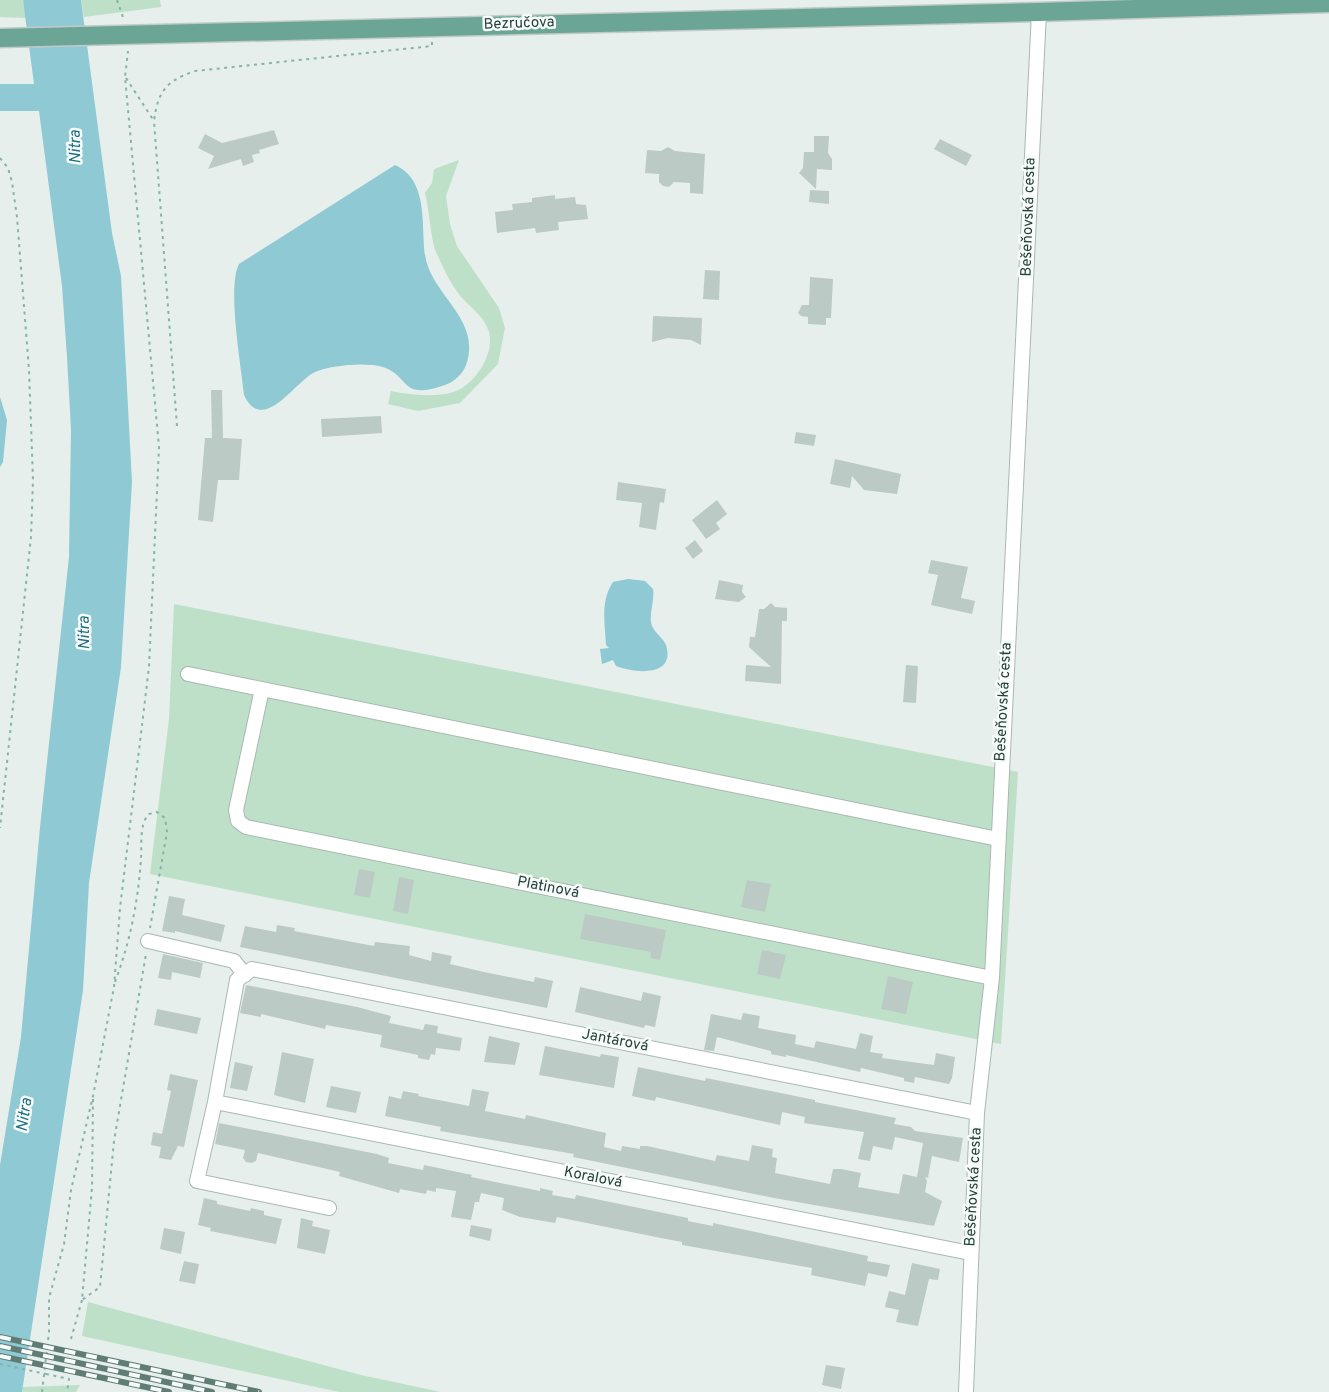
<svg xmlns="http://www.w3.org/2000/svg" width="1329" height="1392" viewBox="0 0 1329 1392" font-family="Overpass,sans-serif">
<rect width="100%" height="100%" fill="#e6efeb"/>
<path fill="#bfe0c8" d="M0 0H23L26 18 0 17Z
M81 0H160L161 7 84 17Z
M459 160 446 196 450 224 457 246 499 308 505 328 498 364 460 403 418 411 388 404 391 391C410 395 431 397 450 393 473 388 495 355 489 332 484 315 468 306 458 293 449 281 442 265 436 252 431 241 429 208 425 193L432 183 434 169Z
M174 604 1018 772 1001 1044 150 874 169 719Z
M88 1302 361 1375 441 1392H339L82 1336Z
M80 1385 76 1392H22L23 1387Z"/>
<path fill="#8ec9d4" d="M23 0H81L112 233 121 276 132 482 121 667 89 883 83 990 22 1392H0V1165L21 1037 40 827 69 557 71 430 67 357 62 286 39 111H0V84H34Z
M395 165C429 180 421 226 425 255 431 295 480 318 467 362 464 374 453 383 442 386 400 400 410 376 383 367 364 362 333 365 315 372 296 380 263 436 244 395 241 365 227 287 239 264Z
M0 397 7 420 3 462 0 467Z
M628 579 645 581 653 589C655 601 648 615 652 626 655 633 663 638 666 645 676 678 634 673 616 666L613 660 602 664 600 649 609 648 606 645C605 623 600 602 613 582Z"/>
<path fill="#bbcac4" d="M274 130 279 144 259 150 260 153 252 155 254 162 243 166 241 159 208 169 214 156 198 148 205 134 222 143Z
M814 136H829L828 153 832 159V170L817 169 816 189 799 173 803 168 804 152H814Z
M940 139 972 155 966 166 934 149Z
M668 147 675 151 705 154 703 194 690 193V183L674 182 669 187 663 186 659 182V174L645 173 647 150 661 151Z
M810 190 829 191V204L809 202Z
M555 195V199L575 197 576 204 586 205 588 219 558 222 559 230 536 233 535 228 497 233 495 212 513 210 512 204 532 202V198Z
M705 270 720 271 719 300 703 299Z
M810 277 833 279 831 318H826V325L808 324V317L801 316 798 313 802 305H809Z
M653 316 702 318 701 345 691 340 668 338 652 342Z
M211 390H222L223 438 242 439 239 480H218L213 522 198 520 205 438H212Z
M381 416 382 433 322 437 321 419Z
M796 432 816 435 814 446 794 443Z
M835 459 901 474 897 494 864 490 852 476 850 488 830 484Z
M618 482 666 489 664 503 660 502 656 530 639 527 642 503 616 500Z
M717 500 727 514 716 523 720 529 706 539 692 520Z
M695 540 703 551 693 559 685 548Z
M931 560 968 567 961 598 975 601 972 614 931 605 938 575 928 573Z
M719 580 743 585 742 592 746 597 739 602 715 599Z
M771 603 775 607 787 608V621H782L781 684 745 681 746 665 771 667 749 647 750 637H755L759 609H764Z
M906 665 918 666 916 703 903 702Z
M359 869 375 872 370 898 354 895Z
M399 877 414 880 408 914 393 911Z
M747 880 771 884 765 912 741 907Z
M169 896 185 899 182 915 225 925 221 942 175 931V933L162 931Z
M585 914 666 930 660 960 650 958 651 952 580 939Z
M277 925 295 928 294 931 374 946 375 942 410 946 409 955 431 961 432 952 452 956 450 964 484 972 534 982 535 977 553 981 547 1008 240 947 245 926 276 932Z
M762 950 786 955 780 979 757 974Z
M163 954 203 963 200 978 172 972 171 980 158 978Z
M888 976 913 982 906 1014 881 1009Z
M246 985 357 1007 391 1016 389 1023 423 1030 425 1024 438 1026 437 1033 462 1038 460 1051 436 1048 435 1055 431 1054 429 1060 418 1058V1055L380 1047 382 1035 326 1025 325 1029 261 1014V1017L240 1013Z
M580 987 641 1001 643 992 661 996 655 1027 645 1025 644 1028 575 1012Z
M157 1009 201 1018 197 1034 154 1025Z
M743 1013 760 1016 758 1028 796 1035 795 1044 814 1048 816 1041 856 1049 860 1033 873 1036 870 1052 883 1054 882 1058 934 1065 936 1053 955 1057 952 1078 949 1084 915 1077 914 1083 904 1081V1078L861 1068 860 1072 786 1055V1057L771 1054V1051L717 1037 714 1051 704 1050 711 1014 741 1020Z
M489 1036 520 1043 515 1065 484 1062Z
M545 1046 600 1057 601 1054 619 1057 614 1088 539 1075Z
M282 1052 314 1059 305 1103 274 1095Z
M235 1062 253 1066 247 1091 230 1088Z
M638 1067 705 1081 706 1078 815 1100V1102L896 1118 894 1124 911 1127 915 1131 963 1138 959 1162 932 1156 928 1178 925 1177 927 1181 925 1192 942 1201 934 1226 774 1198 573 1157 574 1154 440 1131 441 1127 385 1116 389 1096 401 1099 403 1091 419 1094 418 1096 469 1106 472 1089 489 1092 485 1111 525 1119 526 1115 606 1133 604 1147 621 1151 622 1146 640 1149V1146H647L715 1161 717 1155 749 1161 752 1145 773 1149 772 1157 777 1158 775 1173 830 1184 833 1169H841L861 1173 858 1187 899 1194 903 1174 917 1177 923 1143 895 1137 892 1150 873 1146 870 1161 858 1159 864 1132 804 1123 805 1117 782 1112 780 1125 656 1097 655 1101 632 1096Z
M170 1074 198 1080 184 1147 178 1146 171 1160 159 1158 161 1147 151 1145 153 1132 162 1134 171 1091 167 1090Z
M331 1086 361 1092 356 1113 326 1107Z
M219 1123 377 1154 389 1158 388 1163 423 1170 424 1165 472 1175 471 1177 540 1191V1188L553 1191 552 1195 575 1199 576 1195 688 1218V1221L713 1226V1223L868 1256 867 1261 890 1265 887 1277 868 1273 865 1286 811 1275 812 1268 682 1245V1242L661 1238 557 1217 555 1223 520 1217 502 1210 504 1198 481 1193 479 1202H475L471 1220 451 1217 456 1191 436 1188V1192L427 1190 426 1194 400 1189 399 1193 339 1176 340 1172 258 1153 256 1161 252 1163 246 1162 243 1158 245 1150 215 1144Z
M204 1198 217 1201V1204L250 1211 251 1208 264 1211V1215L282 1219 276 1244 210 1231 211 1228 198 1225Z
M301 1218 313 1221 312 1226 330 1230 325 1254 297 1248Z
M471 1225 492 1229 490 1241 469 1236Z
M164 1228 185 1232 181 1254 160 1249Z
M184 1261 199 1264 195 1284 179 1281Z
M912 1263 940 1269 938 1280 929 1279 918 1326 896 1322 899 1310 885 1307 889 1291 905 1295Z
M826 1365 845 1368 841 1389 822 1385Z"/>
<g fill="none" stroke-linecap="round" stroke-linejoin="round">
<g stroke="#a8b8b2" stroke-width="16">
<path id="minor" d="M188 674 998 839
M262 689 236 810 238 821 246 827 992 978
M148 941 234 961 245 975
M215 1102 970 1253
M329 1208 197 1181 215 1102 237 980 252 969 977 1113
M966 1392 977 1113 992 978 1039 12"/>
</g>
<g stroke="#c2cac8" stroke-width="21">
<path id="major" d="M0 38 1039 12 1329 3"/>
</g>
<path stroke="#86b3a5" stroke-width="2" stroke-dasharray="3 4.5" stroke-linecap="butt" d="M117 0 124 20
M126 78 154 121
M0 158 8 168 12 182 17 217 29 370 33 480 31 537 0 828
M177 426 154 121C158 91 166 81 195 71L432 46V42
M115 982C130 942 138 902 141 859 142 845 139 824 149 814L157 812 165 818 167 832 150 928
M93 1099 92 1188 82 1300 100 1287 114 1141 146 954
M71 1339 82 1300
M46 1374 69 1379 67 1392
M42 1392 49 1332V1298L64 1244 71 1190 93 1096 114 987 120 908 149 667 159 447 125 77 128 51"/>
<use href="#minor" stroke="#fff" stroke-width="14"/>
<use href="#major" stroke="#6aa596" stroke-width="18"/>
<g stroke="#5f7d75" stroke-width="6">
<path id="rail" d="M0 1337 259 1392
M0 1346 212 1392
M0 1356 169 1392"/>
</g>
<use href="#rail" stroke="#f7fbf9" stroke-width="4" stroke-dasharray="11" stroke-linecap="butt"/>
<path stroke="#86b3a5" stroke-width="2" stroke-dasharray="3 4.5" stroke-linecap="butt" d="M0 1364 46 1374"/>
</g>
<g text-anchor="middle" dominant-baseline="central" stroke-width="5" stroke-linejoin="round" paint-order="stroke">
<g font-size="15" fill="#24423a" stroke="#f7fbf9">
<text transform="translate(519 24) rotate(-2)">Bezručova</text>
<text transform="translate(1029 217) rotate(-88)">Bešeňovská cesta</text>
<text transform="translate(1004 702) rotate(-87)">Bešeňovská cesta</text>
<text transform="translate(548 888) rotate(11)">Platinová</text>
<text transform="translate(615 1041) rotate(11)">Jantárová</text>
<text transform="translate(593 1178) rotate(11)">Koralová</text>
<text transform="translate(974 1187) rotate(-87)">Bešeňovská cesta</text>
</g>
<g font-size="16" font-style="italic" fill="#1c6f80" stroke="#f7fbf9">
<text transform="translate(76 147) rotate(-91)">Nitra</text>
<text transform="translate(85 633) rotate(-91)">Nitra</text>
<text transform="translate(25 1115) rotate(-82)">Nitra</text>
</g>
</g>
</svg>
